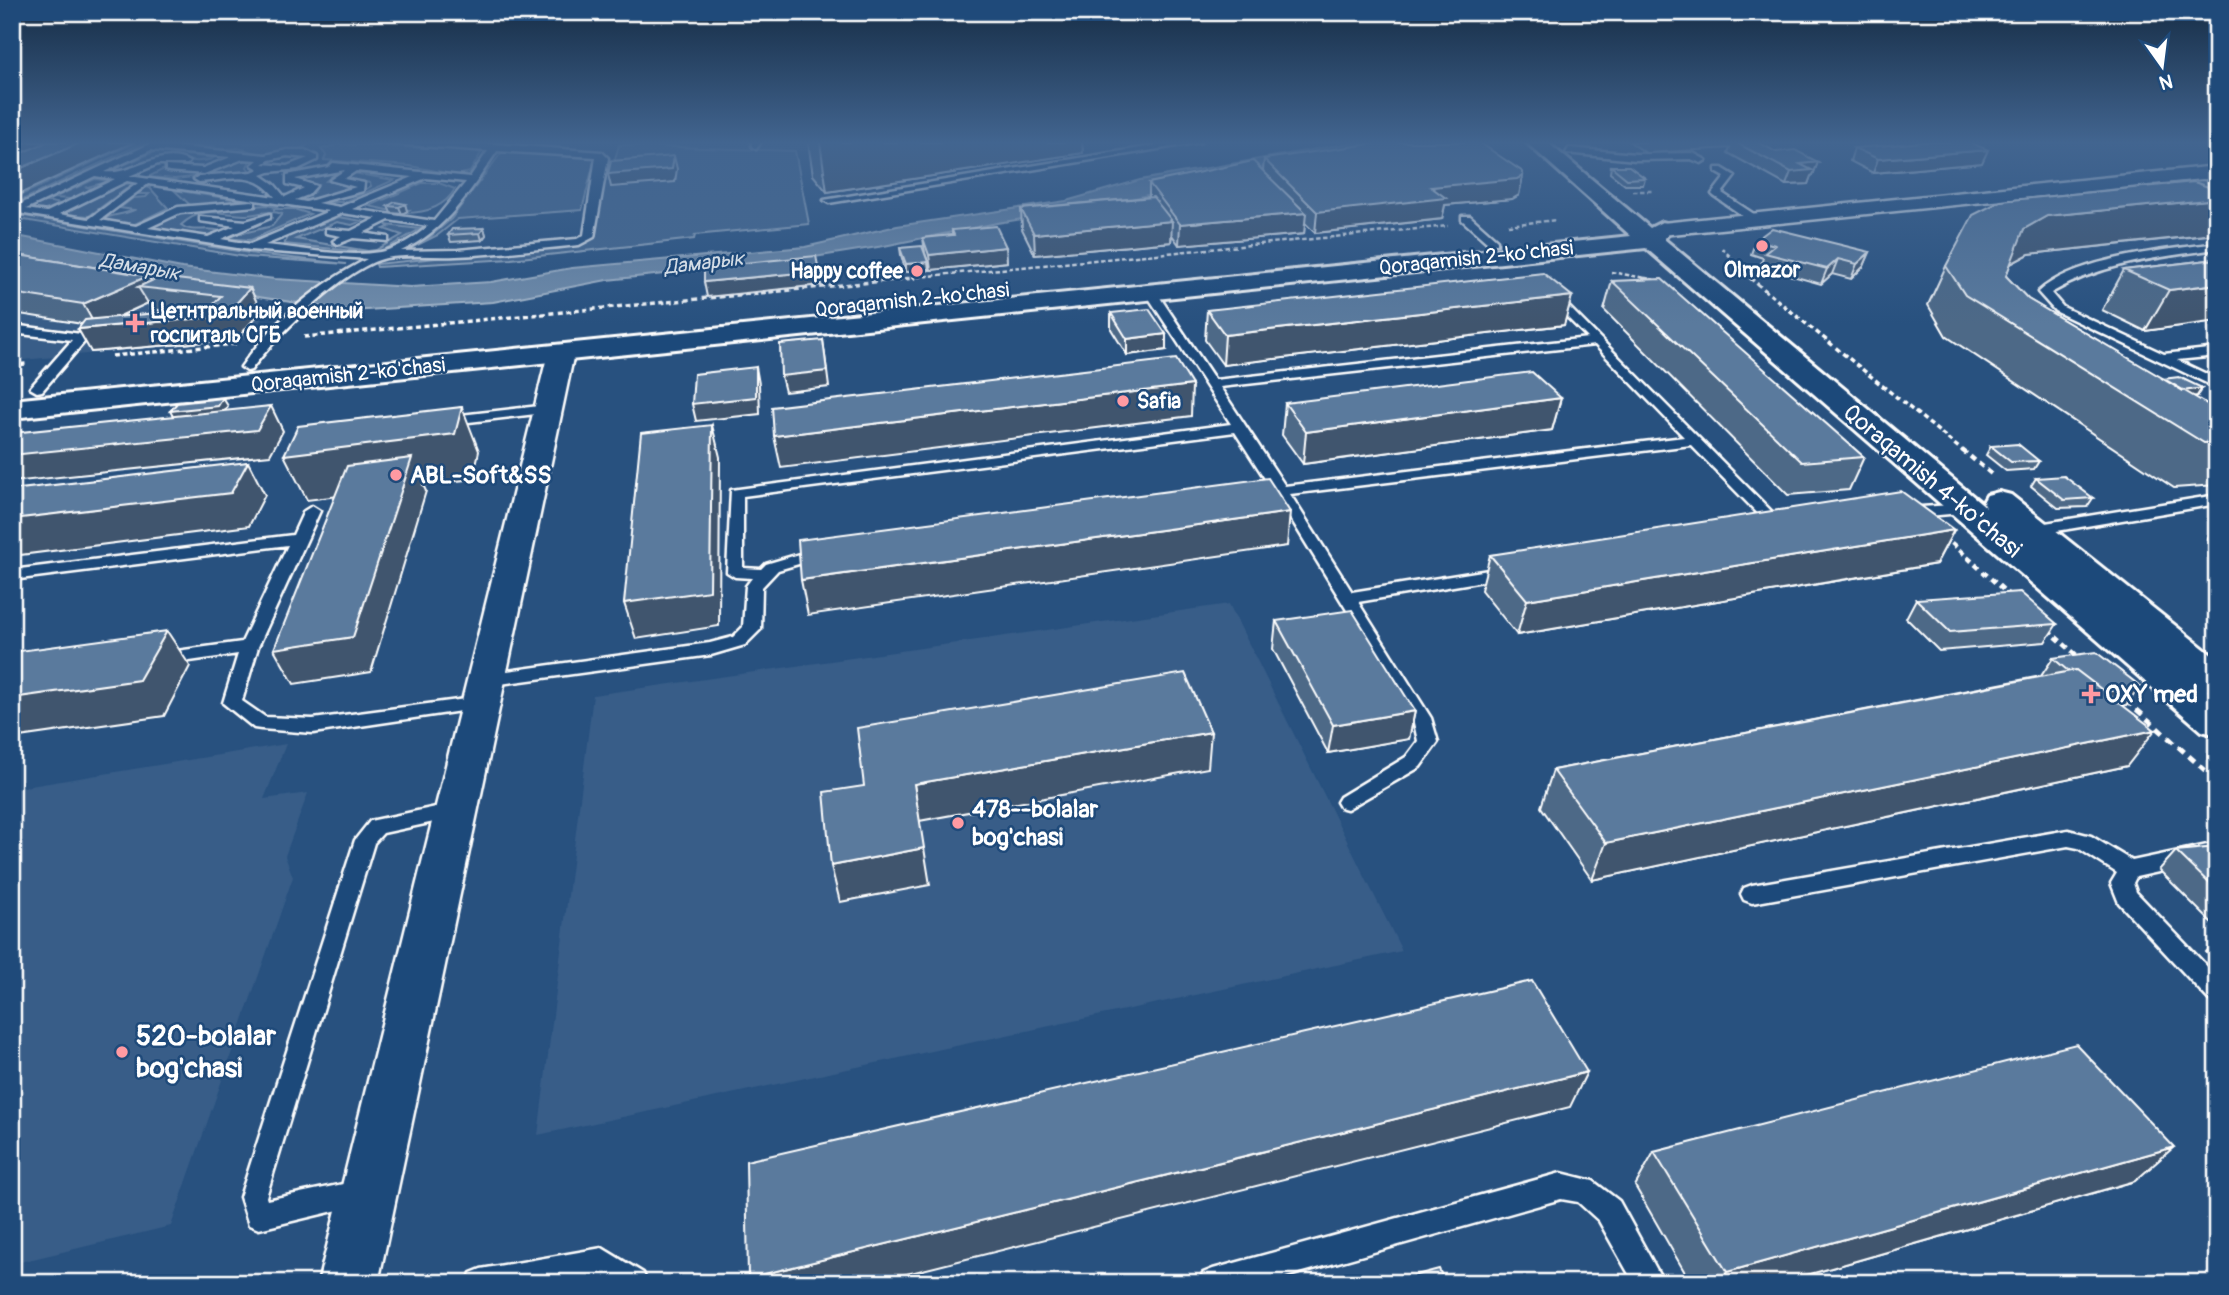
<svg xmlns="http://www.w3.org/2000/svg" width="2229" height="1295" viewBox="0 0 2229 1295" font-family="Pangolin,sans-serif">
<rect width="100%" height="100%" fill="#28517f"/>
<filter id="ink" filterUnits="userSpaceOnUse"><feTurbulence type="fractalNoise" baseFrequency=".0143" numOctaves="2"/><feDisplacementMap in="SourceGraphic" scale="14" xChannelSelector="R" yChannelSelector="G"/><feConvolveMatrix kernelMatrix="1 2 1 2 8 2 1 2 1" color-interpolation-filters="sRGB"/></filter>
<g filter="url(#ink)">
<path fill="#375d88" d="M592 142H984L905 155Z
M12 266 181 295 269 308 248 339 12 361Z
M1229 604 1402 951 538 1135 593 695Z
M286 744 264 799 308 793 285 856 293 877 171 1226 12 1264V789Z"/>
<path fill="#446890" stroke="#a2b4c8" stroke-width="2" d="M137 142H145L12 205V199Z
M289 142 309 144 298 150 266 155 238 148 217 150 214 146 173 143Z
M340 144 473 150 481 153 470 172 457 175 410 166 324 160 326 155 321 149Z
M619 145 795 151 809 224 695 235 694 239 511 259 377 267 376 264 585 243 604 162 615 159Z
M154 152H158L214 158C195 166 177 156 157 159 141 161 130 173 114 169Z
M502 152 595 158 582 210 458 219 438 235 407 250 431 236 451 219Z
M238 161H250L247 167 250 171 175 179 148 177 162 170 206 174Z
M334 171H338L326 181 353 186V189L307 200 295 198 314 192 318 185 300 182 295 177Z
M353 173 394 180 345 202H318L356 195 371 186 370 183 342 178Z
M95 179 110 181 87 187 93 189 71 199 54 198 46 201 61 204 43 211 29 209Z
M134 183 89 216 63 214 124 184Z
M422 183H439L455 189C444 208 425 213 405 213L409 210 392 211 369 206Z
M146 187 150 188 168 208 133 225 100 221C111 213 121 216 134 210L120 208 133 198 146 197 149 194H138Z
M174 190 251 202 190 205Z
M266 205 277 207 273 209H294L310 214 251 240 223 238 272 226 282 214C270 209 257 215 244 215 221 214 203 205 181 225 192 234 207 226 220 231L201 237 149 227 182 212Z
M12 214 256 254 346 264 246 257 12 218Z
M339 217 362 221 352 225 337 222 296 239 368 251 376 250 402 235 384 229 389 227 386 225 420 229 382 251 374 253 284 244 289 236Z"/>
<path fill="#718dab" stroke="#aabbcd" stroke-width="2" d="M1355 142H1424L1235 173 1100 207 997 223 884 246 789 261 607 280 493 302 350 311 160 282 12 255V235L182 268 275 279 411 287 491 282 572 268 805 247 897 226 1066 201 1140 180Z"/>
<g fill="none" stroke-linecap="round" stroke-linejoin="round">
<g stroke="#fff" stroke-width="5">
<path id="service" d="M371 142 495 144 602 152 608 158 594 237 579 245C538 249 497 254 456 256 434 257 408 254 386 258 347 266 275 337 251 370L247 371 241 367C273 321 317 285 367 259L250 250 12 212V208L150 144 266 155 287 150H305L317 156V160L298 169 269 172 261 175 274 184 285 197 304 188 287 184V175L329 167 333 163 470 177 488 151ZM151 150 231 157 203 168 166 166V170L169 171 204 174 243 159 258 160 252 165 259 169 252 172 199 176 194 179 199 182C231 180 253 169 275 197L129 176 158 164H187L189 162C161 146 132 176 104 172ZM497 151 596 157 584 235 577 239 458 250 401 251C446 231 470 191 497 151ZM287 156 308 158 287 166 263 164 269 160ZM345 170 330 180 356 187 306 202 295 200 308 195 316 186 295 179ZM356 171 413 177 340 207 317 203 363 191 364 183 344 179ZM95 176 115 179 47 212 26 209ZM426 178 466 182 434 221 352 209ZM127 181 138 183 89 219 59 214ZM148 184 329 211 250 244 221 239 270 218V214L246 221 200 217V221L235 226 208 237 148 228 180 213 255 206V202L252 201 178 207 136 226 100 220ZM342 213 377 218 351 231 326 229V233L341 236 333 241 338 244 353 238 388 241V237L363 233 389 220 428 226C416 237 397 249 380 252 344 258 301 248 265 245Z
M752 142H761L756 149 752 146Z
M1177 142H1201L829 203 824 200Z
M1569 148 1636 154 1693 153 1706 160 1701 163 1691 159 1636 160 1566 153Z
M1716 168H1722L1735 176 1722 193 1760 218V222H1752L1714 196 1712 194 1725 177 1716 172Z
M1462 216H1470L1497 240V244H1489L1462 220Z
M2217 243V249C2159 257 2102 263 2051 293L2063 307 2164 354 2217 348V356L2177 360 2217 379V388L2055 311 2038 292C2076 257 2167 250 2217 243Z
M1151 289 1155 290 1215 380 1588 338 1551 301 1561 299 1788 528 1785 531H1775L1691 445 1290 494 1352 592 1507 567 1515 572 1507 577 1358 602 1431 718 1438 742 1420 767 1347 809 1340 807 1337 802 1340 797 1406 757 1418 741 1413 718 1277 496 1254 498 1247 494 1249 491 1271 488 1235 432 743 496V568L761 569 766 564 820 548 828 553 826 556 778 570 762 587 761 629 745 645 711 655 486 686 477 680 486 674 710 643 733 637 743 627 746 586 752 578 735 577 727 572 731 490 1231 424 1145 292ZM1595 345 1684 437 1285 486 1220 387Z
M12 325 81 334 105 331 111 335 85 341 42 391 37 392 30 388 72 340 12 333Z
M548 405 555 409 553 412 443 425 436 421 443 417Z
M2217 495V504L2033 535 2025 530 2033 525Z
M1967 504 1972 506 1975 509 1972 512 1906 518 1898 513 1906 508Z
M312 506 320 511 258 647 242 701 265 717 313 719 481 697 490 703 488 707 313 733 261 729 254 728 223 703 238 654 162 665 156 663 153 659 162 653 242 642 288 545 12 580V570L293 535 304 511Z
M455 803 462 806 465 811 462 816 383 833 374 843 266 1197 267 1200 362 1180 372 1184 375 1193 372 1202 259 1229 249 1225 240 1197 355 840 370 821Z
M2068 830 2091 836 2132 861 2217 843V859L2136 877 2133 883 2136 892 2217 977V1003L2209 1000 2119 903 2111 883 2117 873 2078 848 2068 846 1752 903 1744 900 1741 894 1744 888 1752 885Z
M1561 1173 1593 1181 1619 1201 1664 1283H1634L1599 1221 1578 1202 1561 1199 1264 1283H1199L1203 1273 1213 1269Z
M602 1248 643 1273 647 1283H608L599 1277 564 1283H467L471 1273 481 1269Z"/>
</g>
<g stroke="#fff" stroke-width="5">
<path id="minor" d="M2217 166V178L1662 235 1651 229 1662 223Z
M561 345 570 347 574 353 378 1283H318L548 353 552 347Z"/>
</g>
<g stroke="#fff" stroke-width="6">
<path id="secondary" d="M1526 142H1547L1650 228 1662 222 1670 224 1673 229 1664 239 1986 507 1983 502 1987 495 1999 492 2011 495 2217 659V693L2207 690 2217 699V735L2202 731 1646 248 12 418V400L1631 236Z"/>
</g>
<path stroke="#fff" stroke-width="2.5" stroke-dasharray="4.5 2.5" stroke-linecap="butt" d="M1633 191H1653
M1508 225 1556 220
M1722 248 1752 279
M1611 272 1651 279
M897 279 1448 226"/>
<path stroke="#fff" stroke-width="3.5" stroke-dasharray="5 3.5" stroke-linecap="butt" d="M1642 278 1654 280
M1750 278 1964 452
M304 337 915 278
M112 356 236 344
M12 365 27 364"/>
<path stroke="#fff" stroke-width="4.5" stroke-dasharray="6 4.5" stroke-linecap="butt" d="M1962 450 1994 476
M1944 536 2010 596
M2048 630 2081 659"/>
<path stroke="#fff" stroke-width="5" stroke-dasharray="8 6" stroke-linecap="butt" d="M2126 700 2217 781"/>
<use href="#service" fill="#1f4a7a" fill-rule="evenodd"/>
<use href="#minor" fill="#1f4a7a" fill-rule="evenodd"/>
<use href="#secondary" fill="#1f4a7a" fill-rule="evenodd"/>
</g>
<path fill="#4d6987" stroke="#fff" stroke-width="2" fill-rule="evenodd" d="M808 142H1082L1083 153 827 192 813 175Z
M1630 142H1758L1776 152 1818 162 1813 175 1811 176 1808 184 1786 185 1728 153 1730 148 1646 153Z
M1854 148 1982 163 1873 173 1850 161Z
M1264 159 1523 176 1519 195 1512 199 1445 205 1442 219 1315 233 1305 223 1304 234 1179 245 1172 235 1171 242 1035 255 1022 229 1021 209 1149 197V183L1263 171Z
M1611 166 1645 178 1643 185H1625L1610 173Z
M2217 185V234L2029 254 2010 264 2006 276 2028 299 2163 379 2197 396 2194 397 2217 410V485L2174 488 1946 336 1928 305 1946 266Z
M405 204 407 211 402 214 391 213 388 206Z
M484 228 486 235 482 240 451 242 448 235Z
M952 230 1006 247 1007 262 931 270 925 253 923 238 952 235Z
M1756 240 1870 252 1864 266 1851 279 1832 274 1821 284 1760 267 1763 258 1751 254Z
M900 248 928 262 929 270 906 272 901 255Z
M12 254 148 276 151 281 250 288 261 311 237 339 91 352 82 324 20 314 12 318ZM148 303 150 309 174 312 118 317Z
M2217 259V321L2145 331 2102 310 2124 270Z
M1612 281 1864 457 1849 490 1788 495 1604 310Z
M1572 296 1564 325 1223 365 1205 340 1207 310Z
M1111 313 1166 350 1127 355 1111 329Z
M1561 398 1552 430 1303 464 1282 435 1285 403Z
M1991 446 2039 461 2034 469 2006 471 1986 455Z
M2036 478 2093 498 2087 507 2058 508 2031 486Z
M2217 525V544L2207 539Z
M1954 530 1936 564 1517 635 1481 590 1490 555Z
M1916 599 2057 624 2045 642 1939 651 1906 618Z
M1276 621 1415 711 1409 739 1328 753 1273 649Z
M2053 658 2140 686 2126 705H2123L2127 766 1592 880 1541 807 1553 770 2041 676Z
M2217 847V928L2159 870 2176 851Z
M2217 940V963L2206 952Z
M1654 1152 2135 1181 1779 1283H1691L1635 1186Z"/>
<path fill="#3f556e" stroke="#fff" stroke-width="2" d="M12 142H48L12 164Z
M82 142H134L13 197 12 172Z
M820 142H1082L1083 153 827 192Z
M1988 150 1982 163 1873 173 1878 159Z
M674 156 677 169 675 182 611 187 608 174Z
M1818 162 1813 175 1811 176 1808 184 1786 185 1791 172 1800 164Z
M1523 176 1519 195 1512 199 1445 205 1442 219 1315 233 1317 212 1431 187Z
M2217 199V230L2214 234 2029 254 2005 267 2024 229 2047 216Z
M405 204 407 211 402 214 399 207Z
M1306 213 1304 234 1179 245 1180 224Z
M1172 221 1171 242 1035 255 1034 234Z
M484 228 486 235 482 240 480 233Z
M1006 247 1007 262 931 270 929 255Z
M1870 252 1864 266 1851 279 1857 264Z
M1838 259 1832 274 1821 284 1827 269Z
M928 262 929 270 906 272V264Z
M819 271 821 285 707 297 704 282Z
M148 276 155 288 138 287 148 303 96 327 83 304Z
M2217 284V321L2145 331 2169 290Z
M250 288 261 311 237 339 91 352 78 329 225 316Z
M1572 296 1564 325 1223 365 1225 335Z
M12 301 20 314 12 318Z
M1166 334V350L1127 355V339Z
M823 340 829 387 785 392 781 376Z
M756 367 759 384 760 414 696 421 692 404Z
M1192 385 1191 416 781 468 774 436Z
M2202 388 2197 396 2171 400 2177 392Z
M223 398 228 406 222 415 175 420 170 411Z
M1561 398 1552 430 1303 464 1306 432Z
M271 406 283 431 270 455 12 482V455Z
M462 407 479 451 473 479 423 485 426 491 371 672 294 684 274 649 402 488 307 500 284 455Z
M712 425 720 457 719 626 636 639 624 603Z
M248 462 265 495 249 526 12 556V519Z
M1290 512 1287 546 808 615 801 580Z
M1954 530 1936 564 1517 635 1527 600Z
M167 631 190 666 164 716 12 738V698Z
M2140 686 2126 705 2082 712 2096 693Z
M1415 711 1409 739 1328 753 1333 725Z
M2155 730 2127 766 1592 880 1606 843Z
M1211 732 1208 768 919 821 914 784Z
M924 848 930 885 840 902 831 866Z
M1587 1072 1570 1107 871 1283H750L748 1278Z
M2174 1147 2135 1181 1779 1283H1720L1727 1272Z"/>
<path fill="#5a7a9d" stroke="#fff" stroke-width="2" d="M12 142H27L12 148Z
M47 142H82L12 172V157Z
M1384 142H1479L1523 172V176L1517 179 1431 187 1446 198 1317 212 1264 159Z
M1735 142H1758L1776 152 1795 150 1818 162 1800 164 1812 170 1791 172Z
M1923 142H1969L1988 150 1878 159 1854 148Z
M674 156 672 169 608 174 611 161Z
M1253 161 1306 213 1180 224 1149 183Z
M1611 166H1629L1645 178 1627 179Z
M2203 180 2217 185V190L2194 182 2153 185Z
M2194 182 2217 190V199L2047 216 2024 229 2006 276 2028 299 2217 410V442L2204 443 1965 295 1946 266 1973 215 2001 201Z
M1153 197 1172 221 1034 234 1021 209Z
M395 202 405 204 399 207 388 206Z
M996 226 1006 247 929 255 923 238 954 235 952 230Z
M484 228 480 233 448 235 452 229Z
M1772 228 1870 252 1857 264 1838 259 1827 269 1765 253 1775 245 1756 240Z
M922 246 928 262 906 264 900 248Z
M12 254 148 276 83 304 12 293Z
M816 256 819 271 704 282V267Z
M2217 259V284L2169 290 2124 270Z
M1543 273 1572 296 1225 335 1207 310Z
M160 277 250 288 225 316 78 329 85 320 209 308 221 296 138 287Z
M1662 279 1864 457 1802 462 1612 281Z
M1149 309 1166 334 1127 339 1111 313Z
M823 340 827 371 781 376 780 344Z
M1176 359 1192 385 774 436 772 407Z
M756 367V397L692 404 694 374Z
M1532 372 1561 398 1306 432 1285 403Z
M2179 377 2202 388 2183 391 2163 379Z
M223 398 218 406 170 411 177 403Z
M271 406 257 430 12 455V433Z
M462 407 455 434 284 455 298 426Z
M712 425 710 591 624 603 641 433Z
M2018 444 2039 461 2011 462 1991 446Z
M412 458 353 637 274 649 347 466Z
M248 462 231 493 12 519V490Z
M2064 476 2093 498 2064 500 2036 478Z
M1268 478 1290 512 801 580 798 540Z
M1901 491 1954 530 1527 600 1490 555Z
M2020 592 2057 624 1950 632 1916 599Z
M1352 610 1415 711 1333 725 1276 621Z
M167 631 139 680 12 698V652Z
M2096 652 2140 686 2105 692 2076 670 2068 671 2053 658Z
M2076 670 2155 730 1606 843 1553 770Z
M1185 673 1211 732 914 784 924 848 831 866 824 792 864 786 857 728Z
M2217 847V891L2176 851Z
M1532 981 1587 1072 748 1278 746 1161Z
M2076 1044 2174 1147 1727 1272 1654 1152Z
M1439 1269 1445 1283H1386Z"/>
</g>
<linearGradient id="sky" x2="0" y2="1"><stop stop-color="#162d46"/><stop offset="0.44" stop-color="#426590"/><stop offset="1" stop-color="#426590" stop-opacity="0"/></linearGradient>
<rect width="2229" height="324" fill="url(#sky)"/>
<g fill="#ff9aa2" stroke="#1f4a7a" stroke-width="2.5">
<circle cx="1762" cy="246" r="7"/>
<circle cx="917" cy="271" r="7"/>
<path d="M131.5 312.5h7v7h7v7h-7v7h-7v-7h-7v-7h7z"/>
<circle cx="1123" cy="401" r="7"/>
<circle cx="396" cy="475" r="7"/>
<path d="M2087.5 683.5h7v7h7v7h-7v7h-7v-7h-7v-7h7z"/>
<circle cx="958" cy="823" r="7"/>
<circle cx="122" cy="1052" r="7"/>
</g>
<g text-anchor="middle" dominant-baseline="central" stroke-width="5" stroke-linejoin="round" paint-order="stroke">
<g font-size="21" fill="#fff" stroke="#1f4a7a">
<text transform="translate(1476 258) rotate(-6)">Qoraqamish 2-ko'chasi</text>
<text transform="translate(912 300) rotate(-6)">Qoraqamish 2-ko'chasi</text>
<text transform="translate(348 375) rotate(-6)">Qoraqamish 2-ko'chasi</text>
</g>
<g font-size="21" font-style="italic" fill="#d4dde6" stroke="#1f4a7a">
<text transform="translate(704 263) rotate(-7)">Дамарык</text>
<text transform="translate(140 267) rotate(10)">Дамарык</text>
</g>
<g font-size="21" font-weight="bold" fill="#fff" stroke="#1f4a7a" text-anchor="start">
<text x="1762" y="270" text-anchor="middle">Olmazor</text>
<text x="903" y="271" text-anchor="end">Happy coffee</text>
<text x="151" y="311">Цетнтральный военный<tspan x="151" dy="24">госпиталь СГБ</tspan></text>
<text x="1137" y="401">Safia</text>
</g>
<g font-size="24" font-weight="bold" fill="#fff" stroke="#1f4a7a" text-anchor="start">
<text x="410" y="475">ABL-Soft&amp;SS</text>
<text x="2105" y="694">OXY med</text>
<text x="972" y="809">478--bolalar<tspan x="972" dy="28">bog'chasi</tspan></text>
</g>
<g font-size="24" fill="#fff" stroke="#1f4a7a">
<text transform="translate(1932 481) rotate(40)">Qoraqamish 4-ko'chasi</text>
</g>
<g font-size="28" font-weight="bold" fill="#fff" stroke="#1f4a7a" text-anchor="start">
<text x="136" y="1036">520-bolalar<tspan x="136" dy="32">bog'chasi</tspan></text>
</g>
</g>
<rect width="2229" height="1295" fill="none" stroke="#1f4a7a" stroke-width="42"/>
<rect x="21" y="21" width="2187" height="1253" fill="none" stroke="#fff" stroke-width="2.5" filter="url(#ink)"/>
<g transform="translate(2162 66) rotate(166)" stroke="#1f4a7a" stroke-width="5" paint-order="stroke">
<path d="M0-5L12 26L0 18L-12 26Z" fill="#ffffff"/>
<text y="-10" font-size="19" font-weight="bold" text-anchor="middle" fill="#ffffff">N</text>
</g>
</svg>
